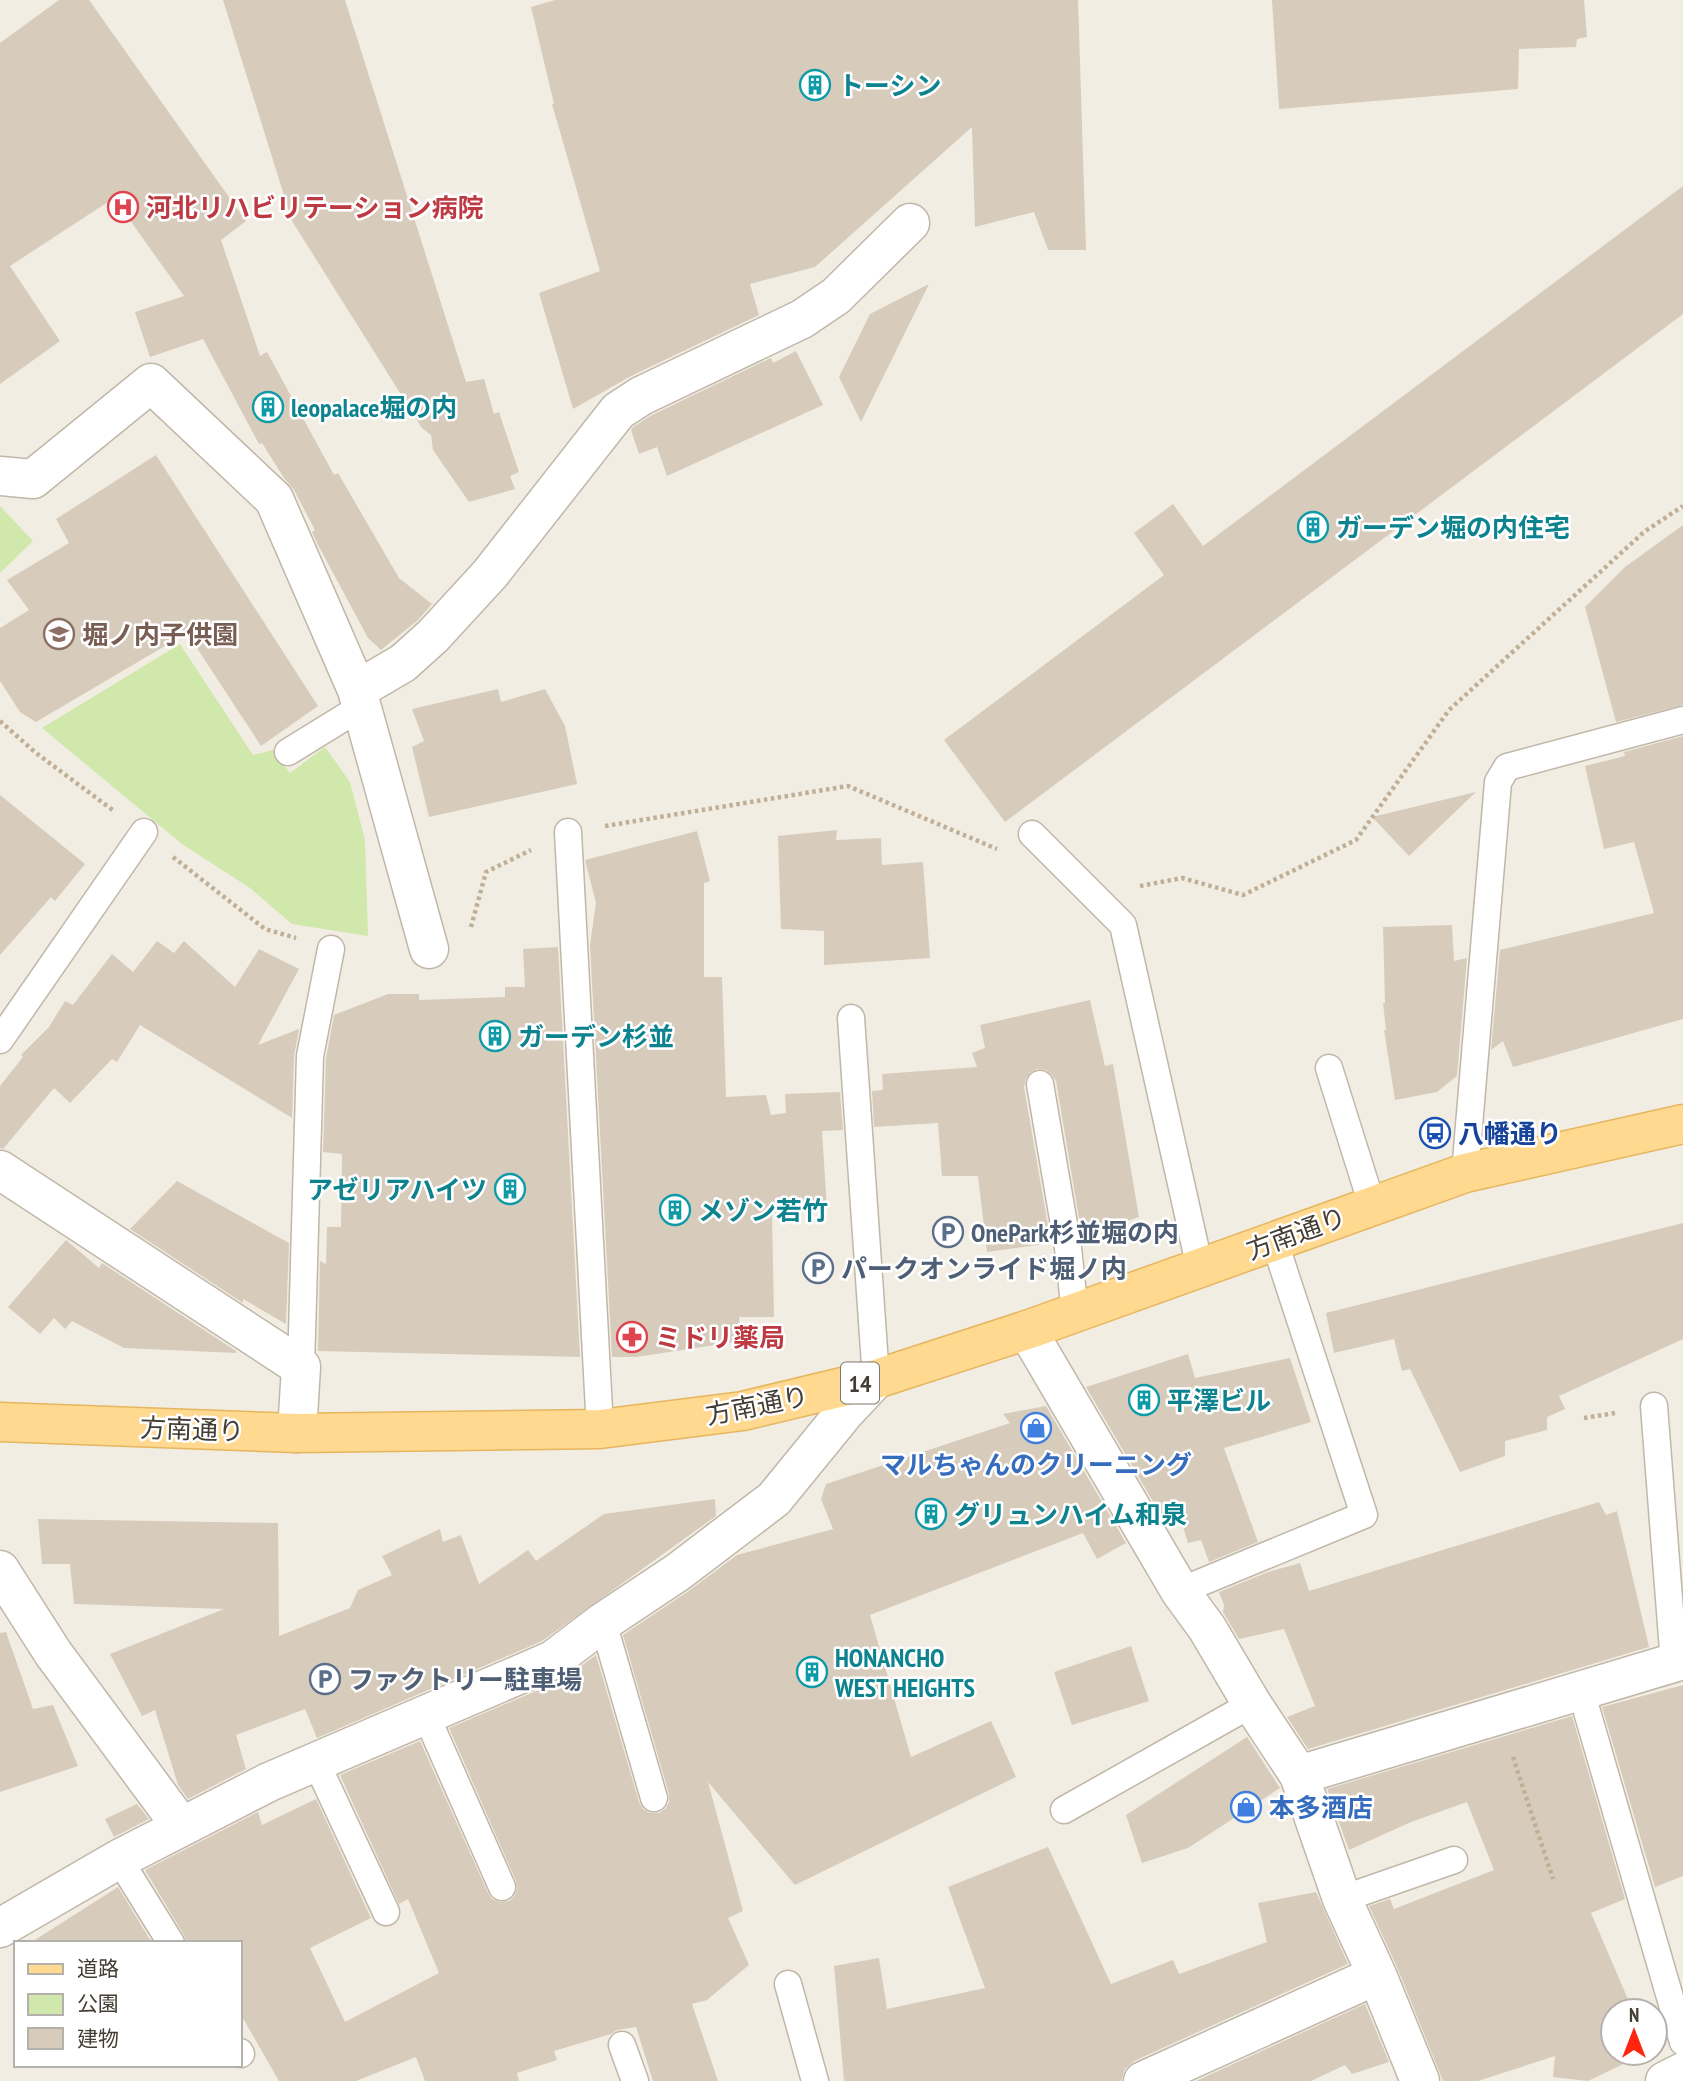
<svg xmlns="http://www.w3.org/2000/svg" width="1683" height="2081" viewBox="0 0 1683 2081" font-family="'PT Sans Narrow','Noto Sans JP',sans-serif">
<rect width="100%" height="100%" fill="#f2ede3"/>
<path fill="#d0e8ab" d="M0 506 33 541 0 573Z
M180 644 253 755 273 750 290 773 325 747 350 782 365 840 368 936 292 924 250 888 182 844 42 728Z"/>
<path fill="#d7cbbc" d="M59 0H89L246 221 221 240 260 356 267 352 334 475 338 473 399 578 432 604 418 620 381 650 368 638 317 543 312 532 315 530 294 490 284 478 262 443 259 444 203 339 150 357 135 312 184 296 114 198 10 266 60 341 0 384V43Z
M223 0H345L466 382 484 379 494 414 499 412 519 472 510 476 515 489 469 502 433 450 431 435 422 428 292 221Z
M555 0H1078L1086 250H1048L1034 212 975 227 972 127 815 267 750 284 759 315 631 376 573 409 539 293 600 271 552 104H554L531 7Z
M1272 0H1584L1587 37 1577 39 1576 47 1519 49 1518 89 1279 109Z
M1683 186V314L1005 822 944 740 1164 575 1134 533 1173 504 1203 546Z
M929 284 861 422 839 377 870 314Z
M796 351 823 405 667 476 657 447 639 454 631 430 633 427 652 415 771 358 773 363Z
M156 455 318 706 261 746 187 633 36 722 20 712 0 681V628L29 610 7 580 69 543 56 519Z
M1683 525V705L1616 722 1585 607 1625 567Z
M498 689 501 702 545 689 565 726 577 784 429 817 412 747 424 741 412 709Z
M1683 736V1019L1513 1067 1503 1041 1491 1050 1500 950 1654 913 1634 842 1604 849 1585 766 1625 756 1624 752Z
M1476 792 1409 856 1372 817Z
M0 795 85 864 55 901 51 897 0 955Z
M837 830 836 840 881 838 882 865 923 862 930 958 824 965V931L781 929 778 836Z
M697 831 710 881 704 883V977H722L726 1097 766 1095 771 1115 786 1113 785 1094 840 1092 843 1130 822 1131 827 1209 772 1213 774 1317H739L742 1341 636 1357H612L590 945 596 903 585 860Z
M1452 925 1454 961 1467 958 1457 1076 1437 1092 1395 1100 1384 1030H1386L1383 1003H1385L1383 927Z
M157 941 174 953 184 941 235 987 259 949 299 969 258 1045 299 1029 294 1056 292 1118 140 1025 117 1062 112 1059 70 1103 54 1088 3 1149 0 1148V1086L23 1057 21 1055 49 1027 65 1001 73 1005 112 954 133 972Z
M558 947 580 1357 318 1351 320 1261 326 1264 327 1227H341L342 1154 323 1152 326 1058 334 1015 388 994H419V1000L505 997V987H525L523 949Z
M1090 1000 1105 1066 1113 1064 1139 1217 1082 1236 1056 1081 1052 1075 1046 1070 1037 1069 1031 1072 1026 1078 1024 1087 1051 1243 987 1252 978 1176H942L938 1123 874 1127 872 1091 883 1090 882 1074 977 1067 972 1053 985 1048 980 1025Z
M177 1181 289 1243 286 1324 243 1299V1303L130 1229Z
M1683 1223V1339L1559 1396 1565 1409 1547 1417V1430L1505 1441V1456L1460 1472 1410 1369 1402 1371 1394 1339 1334 1353 1326 1313Z
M66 1240 99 1268 102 1263 236 1351V1353L124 1348 72 1321 65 1329 54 1318 40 1334 8 1307Z
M1188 1354 1195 1378 1290 1358 1311 1422 1224 1448 1258 1542 1209 1562 1201 1540 1188 1543 1179 1514 1165 1522 1086 1387Z
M1046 1406 1126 1543 1097 1559 1083 1533 870 1615 911 1757 991 1721 1016 1777 795 1885 708 1782 743 1911 728 1918 749 1965 707 2000 692 2004 718 2081H653L636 2027 617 2030 611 2034 554 2051 557 2060 517 2073 519 2081H425L416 2057 356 2081H279L240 2013V1943H187L184 1935 145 1870 258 1812 262 1825 316 1799 371 1918 310 1948 345 2022 439 1973 408 1899 399 1904 340 1775 420 1741 488 1893 492 1899 500 1902 509 1901 514 1897 517 1889 516 1881 449 1728 562 1680 596 1655 639 1802 643 1809 650 1813H659L666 1808 669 1802V1794L623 1635 690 1590 737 1555 833 1529 821 1499 826 1484 1010 1423 1003 1414Z
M715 1499 716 1516 542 1641 317 1738 305 1709 236 1735 246 1769 188 1799 178 1785 155 1710 142 1716 110 1654 224 1609 74 1604 70 1564H42L38 1519 278 1523 279 1636 350 1608 358 1590 392 1575 382 1556 440 1529 443 1542 461 1535 479 1584 528 1550 536 1561 604 1514Z
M1599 1502 1606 1515 1617 1511 1649 1647 1308 1749 1287 1717 1315 1706 1284 1629 1239 1639 1223 1612 1224 1605 1219 1592 1268 1572 1300 1563 1309 1591Z
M6 1632 33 1709 53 1705 78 1766 0 1792V1633Z
M1131 1646 1149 1701 1072 1725 1054 1672Z
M1683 1685V1876L1655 1887 1602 1707Z
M1572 1716 1625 1899 1591 1913 1633 2011H1613V2053H1646L1588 2081 1553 2077 1555 2056 1478 2081H1443L1397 1967 1369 1906 1390 1899 1394 1909 1494 1870 1467 1802 1411 1822 1349 1850 1327 1789Z
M1247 1737 1280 1788 1188 1848 1142 1863 1126 1815Z
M137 1804 149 1819 114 1837 105 1819Z
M1048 1847 1111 1984 1173 1960 1179 1974 1267 1942 1258 1903 1316 1892 1348 1964 1134 2061 1125 2069 1121 2081H844L834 1966 879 1958 887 2009 985 1988 948 1887Z
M118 1887 152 1943H30Z
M1365 2004 1389 2062 1352 2074 1345 2065 1311 2081H1196Z"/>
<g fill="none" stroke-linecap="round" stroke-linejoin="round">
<g stroke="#c1b7a9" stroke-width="29">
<path id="lane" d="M288 752 361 707
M568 832 600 1429
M1032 834 1123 925 1200 1268
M851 1018 876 1379
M0 1040 144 832
M1329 1068 1372 1205
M1040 1084 1068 1248 1075 1313
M1465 1173 1498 782 1507 767 1683 720
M301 1367 310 1056 331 949
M1654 1406 1674 1663
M1180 1591 1364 1515 1274 1240
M603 1622 654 1798
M1581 1691 1683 2042
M426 1715 502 1887
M316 1762 386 1912
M1064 1810 1252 1704
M119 1859 171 1943
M1342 1899 1454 1860
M788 1984 815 2081
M622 2045 635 2081
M240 2052 241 2054"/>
</g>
<g stroke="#c1b7a9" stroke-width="41">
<path id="street" d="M0 476 33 479 151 383 274 499 357 690 429 949
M357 690 403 663 433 636 490 574 618 411 641 396 802 319 836 296 910 223
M0 1170 301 1367 297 1433
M1027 1330 1180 1591 1207 1628 1252 1704 1299 1775 1342 1899 1377 1975 1420 2081
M0 1570 53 1653 181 1826
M1299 1775 1683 1660
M0 1928 119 1859 269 1782 553 1660 603 1622 678 1572 774 1499 845 1412 876 1379
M1143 2081 1377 1975
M1665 2081 1683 2072"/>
</g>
<g stroke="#e6b65e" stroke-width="41">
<path id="primary" d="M0 1422 297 1433 600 1429 743 1411 876 1379 1027 1330 1465 1173 1683 1124"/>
</g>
<path stroke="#c0af97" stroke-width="4.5" stroke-dasharray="3.5 3.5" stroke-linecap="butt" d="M0 721 36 753 114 811
M605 826 848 786 997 849
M173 857 265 929 296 938
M1140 886 1182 878 1243 895 1356 840 1449 710 1644 532 1683 506
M471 927 486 872 531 850
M1584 1418 1615 1413
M1513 1757 1553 1879"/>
<use href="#lane" stroke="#fff" stroke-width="26"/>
<use href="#street" stroke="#fff" stroke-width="38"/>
<use href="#primary" stroke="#ffd990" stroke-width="38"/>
</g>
<defs>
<g id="building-ring" transform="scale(1.575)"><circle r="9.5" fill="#fff" stroke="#0f9aa8" stroke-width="1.5"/><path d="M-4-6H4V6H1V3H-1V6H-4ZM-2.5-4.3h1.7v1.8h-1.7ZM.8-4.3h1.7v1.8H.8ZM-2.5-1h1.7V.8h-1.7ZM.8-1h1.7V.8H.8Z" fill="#0f9aa8"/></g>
<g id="hospital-ring" transform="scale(1.575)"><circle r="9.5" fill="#fff" stroke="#e0444e" stroke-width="1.5"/><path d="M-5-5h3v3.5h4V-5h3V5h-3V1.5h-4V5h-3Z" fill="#e0444e"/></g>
<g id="school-ring" transform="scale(1.575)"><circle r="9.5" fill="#fff" stroke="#8d6e63" stroke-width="1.5"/><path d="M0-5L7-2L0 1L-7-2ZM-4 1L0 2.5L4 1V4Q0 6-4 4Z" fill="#8d6e63"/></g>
<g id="bus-ring" transform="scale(1.575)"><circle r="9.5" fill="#fff" stroke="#1a4fb4" stroke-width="1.5"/><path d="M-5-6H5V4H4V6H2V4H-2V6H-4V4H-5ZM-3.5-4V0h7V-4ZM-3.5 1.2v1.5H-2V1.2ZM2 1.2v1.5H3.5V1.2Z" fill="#1a4fb4"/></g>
<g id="parking-ring" transform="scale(1.575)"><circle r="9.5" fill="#fff" stroke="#5c6f8a" stroke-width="1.5"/><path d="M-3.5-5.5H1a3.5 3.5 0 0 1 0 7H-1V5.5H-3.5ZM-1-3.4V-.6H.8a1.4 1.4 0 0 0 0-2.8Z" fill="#5c6f8a"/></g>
<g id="pharmacy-ring" transform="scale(1.575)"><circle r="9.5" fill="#fff" stroke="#e0444e" stroke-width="1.5"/><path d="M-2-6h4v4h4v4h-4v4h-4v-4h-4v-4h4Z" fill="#e0444e"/></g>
<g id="shop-ring" transform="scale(1.575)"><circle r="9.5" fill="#fff" stroke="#3f7fe0" stroke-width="1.5"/><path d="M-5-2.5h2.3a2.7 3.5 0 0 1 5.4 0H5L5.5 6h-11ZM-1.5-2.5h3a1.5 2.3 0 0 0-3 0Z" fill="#3f7fe0"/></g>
</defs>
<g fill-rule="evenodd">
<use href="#building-ring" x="815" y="85"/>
<use href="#hospital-ring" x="123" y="207"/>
<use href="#building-ring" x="268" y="407"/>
<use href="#building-ring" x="1313" y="527"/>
<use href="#school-ring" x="59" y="634"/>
<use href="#building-ring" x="495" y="1036"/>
<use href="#bus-ring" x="1435" y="1133"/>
<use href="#building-ring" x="510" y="1189"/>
<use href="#building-ring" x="675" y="1210"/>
<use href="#parking-ring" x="948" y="1232"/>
<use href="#parking-ring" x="818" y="1268"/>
<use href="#pharmacy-ring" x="632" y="1337"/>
<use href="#building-ring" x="1144" y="1400"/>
<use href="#shop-ring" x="1036" y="1428"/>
<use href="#building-ring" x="931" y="1514"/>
<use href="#building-ring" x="812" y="1672"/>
<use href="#parking-ring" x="325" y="1679"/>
<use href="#shop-ring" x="1246" y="1807"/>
</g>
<g text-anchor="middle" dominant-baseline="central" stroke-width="5" stroke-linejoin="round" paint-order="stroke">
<rect fill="#fff" stroke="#7c7770" stroke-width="2" x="841" y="1362.5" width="38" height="41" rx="5"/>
<g font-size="24" font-weight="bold" fill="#443d33">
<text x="860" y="1383">14</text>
</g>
<g font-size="26" font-weight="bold" fill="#0d838f" stroke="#fff" text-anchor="start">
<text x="838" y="85">トーシン</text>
<text x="291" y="407">leopalace堀の内</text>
<text x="1336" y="527">ガーデン堀の内住宅</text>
<text x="518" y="1036">ガーデン杉並</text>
<text x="487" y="1189" text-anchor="end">アゼリアハイツ</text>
<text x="698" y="1210">メゾン若竹</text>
<text x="1167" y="1400">平澤ビル</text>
<text x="954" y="1514">グリュンハイム和泉</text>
<text x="835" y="1657">HONANCHO<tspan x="835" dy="30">WEST HEIGHTS</tspan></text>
</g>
<g font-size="26" font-weight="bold" fill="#be3a42" stroke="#fff" text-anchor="start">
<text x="146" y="207">河北リハビリテーション病院</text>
<text x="655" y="1337">ミドリ薬局</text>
</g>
<g font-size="26" font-weight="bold" fill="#785e54" stroke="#fff" text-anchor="start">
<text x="82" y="634">堀ノ内子供園</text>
</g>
<g font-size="26" font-weight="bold" fill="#164399" stroke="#fff" text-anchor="start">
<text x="1458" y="1133">八幡通り</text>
</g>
<g font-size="26" font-weight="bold" fill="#4e5e75" stroke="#fff" text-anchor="start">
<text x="971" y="1232">OnePark杉並堀の内</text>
<text x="841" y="1268">パークオンライド堀ノ内</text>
<text x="348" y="1679">ファクトリー駐車場</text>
</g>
<g font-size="26" fill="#443d33" stroke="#fff">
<text transform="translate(1296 1233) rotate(-20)">方南通り</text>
<text transform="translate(757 1405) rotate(-11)">方南通り</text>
<text transform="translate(192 1429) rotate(2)">方南通り</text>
</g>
<g font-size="26" font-weight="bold" fill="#366cbe" stroke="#fff">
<text x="1036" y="1464">マルちゃんのクリーニング</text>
<text x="1269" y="1807" text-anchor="start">本多酒店</text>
</g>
</g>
<rect x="14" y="1941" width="228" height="126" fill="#ffffff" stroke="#b4b1ad" stroke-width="2"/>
<rect x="28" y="1964" width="35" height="10" fill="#ffd990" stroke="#b4b1ad" stroke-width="2"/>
<text x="77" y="1976" font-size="21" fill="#443d33">道路</text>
<rect x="28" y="1994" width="35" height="21" fill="#d0e8ab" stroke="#b4b1ad" stroke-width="2"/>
<text x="77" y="2011" font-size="21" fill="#443d33">公園</text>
<rect x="28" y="2028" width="35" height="21" fill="#d7cbbc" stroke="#b4b1ad" stroke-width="2"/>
<text x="77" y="2046" font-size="21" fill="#443d33">建物</text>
<g transform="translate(1634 2032)"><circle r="33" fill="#ffffff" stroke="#b4b1ad" stroke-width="2"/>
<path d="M0-5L12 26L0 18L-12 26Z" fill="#ff250e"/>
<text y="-10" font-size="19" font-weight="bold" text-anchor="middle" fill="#443d33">N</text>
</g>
</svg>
